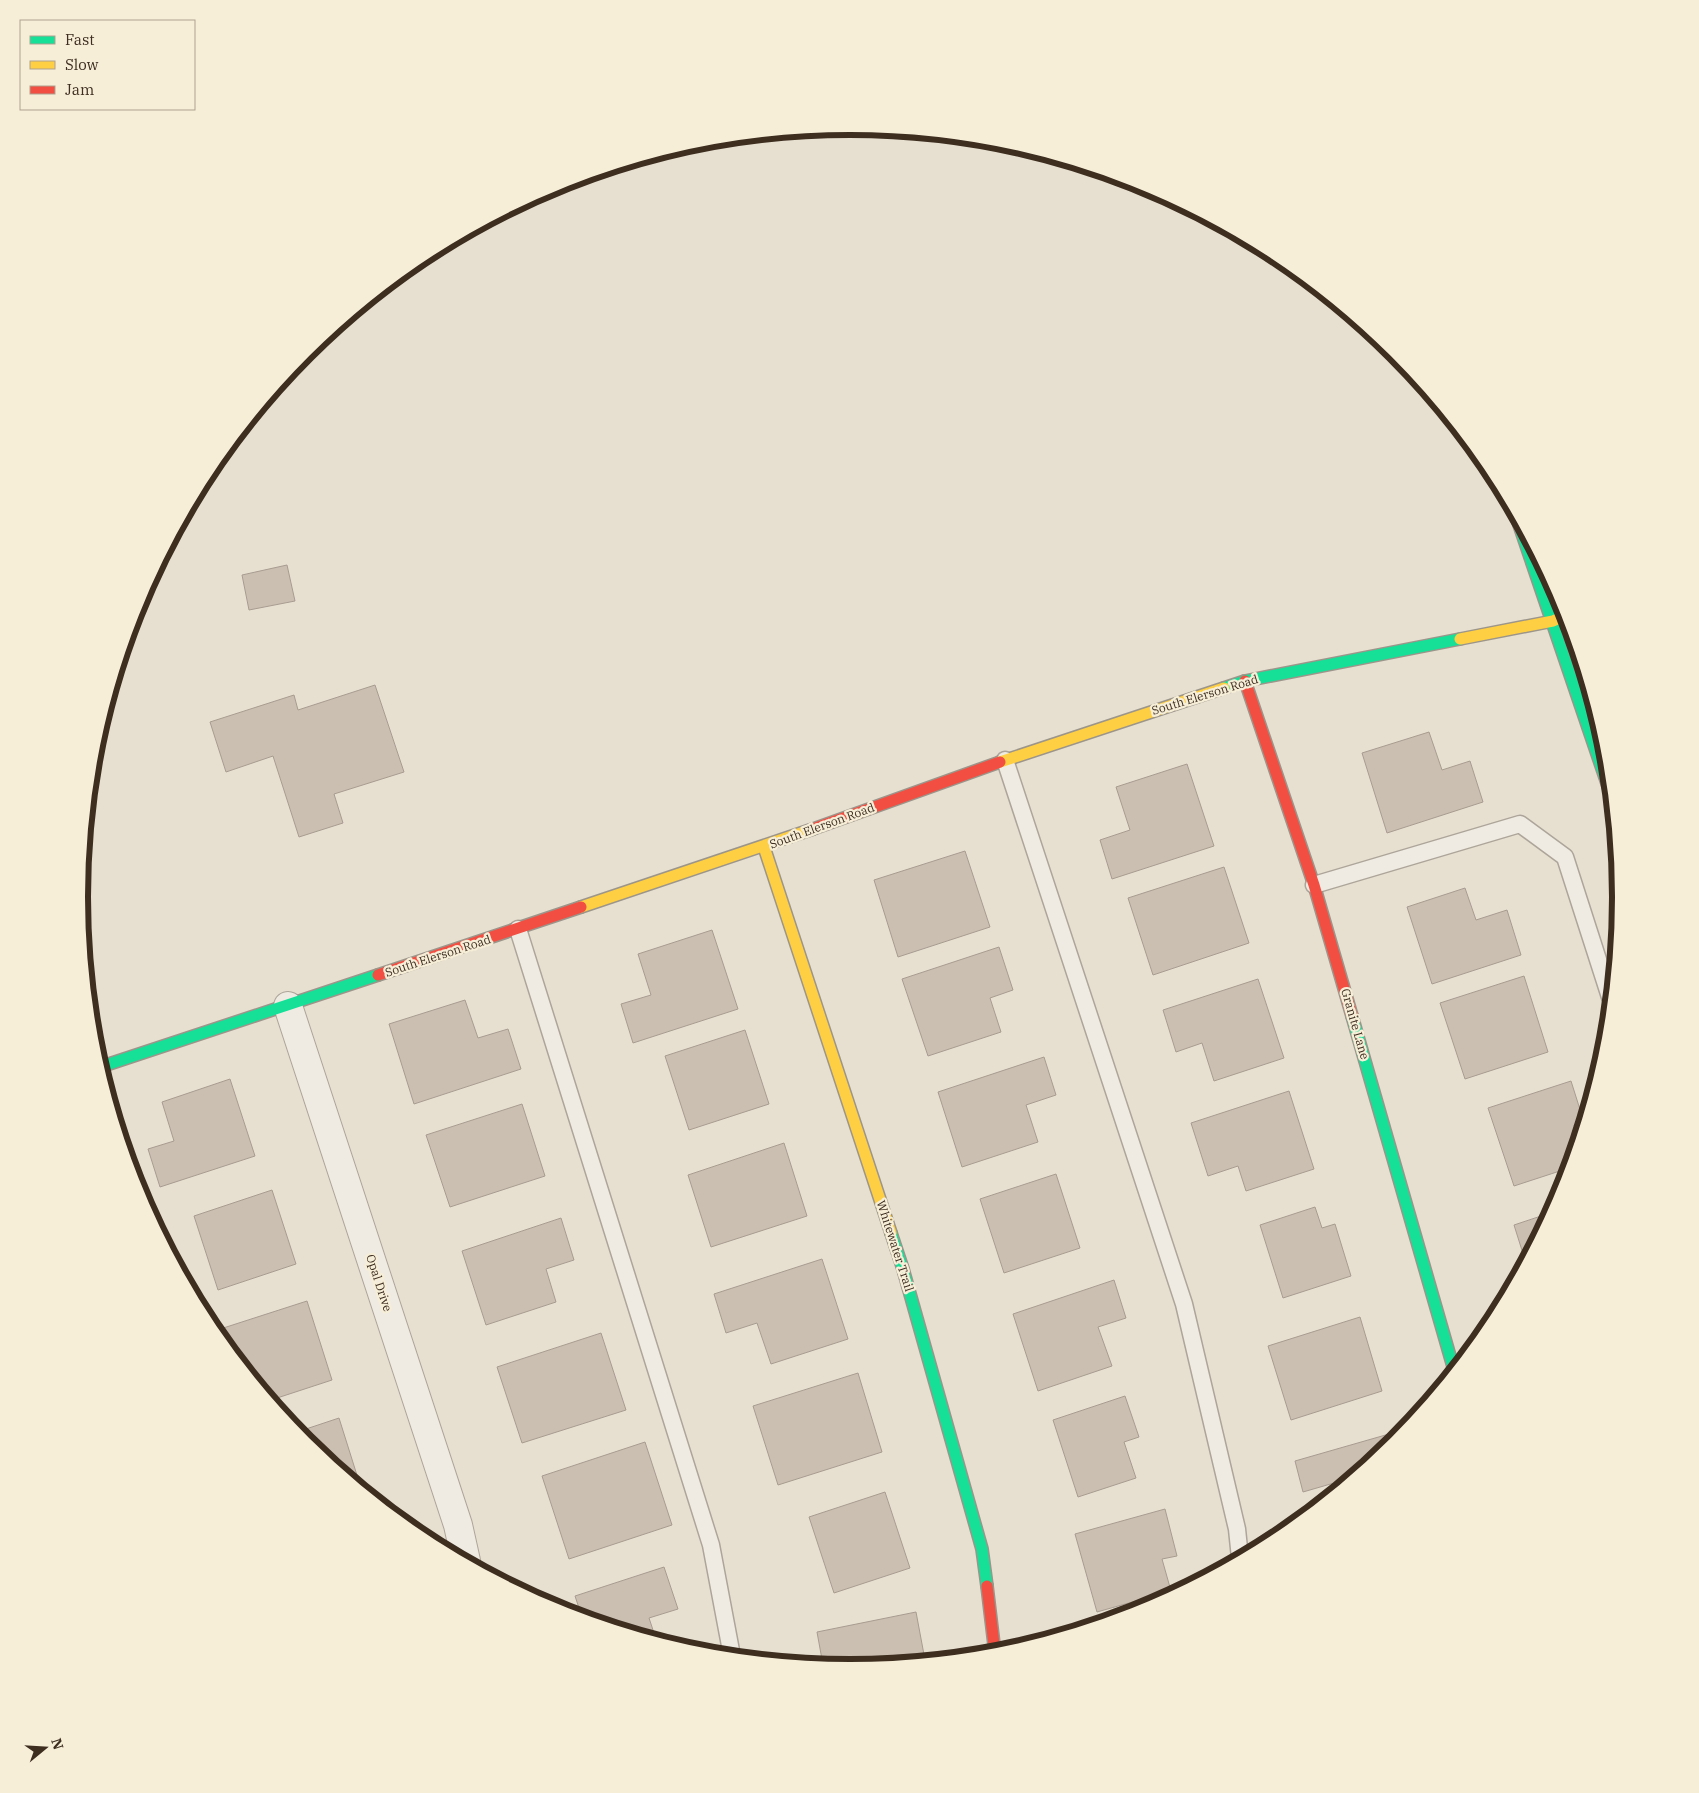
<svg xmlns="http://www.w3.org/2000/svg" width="1699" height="1793" font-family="'IBM Plex Serif',serif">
<rect width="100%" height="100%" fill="#e7e0d1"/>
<path fill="#cbbfb2" stroke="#a89c90" d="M287 565 295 601 249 610 242 575Z
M375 685 404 772 334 794 343 823 299 837 273 756 226 772 210 722 294 695 298 710Z
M1429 732 1442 770 1470 761 1483 802 1387 833 1362 753Z
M1187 764 1214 846 1112 879 1100 840 1130 830 1116 787Z
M965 851 990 927 898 957 874 880Z
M1224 867 1249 943 1153 975 1128 898Z
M1465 888 1476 920 1507 910 1521 955 1432 984 1407 907Z
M712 930 738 1009 633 1043 621 1004 651 995 638 954Z
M999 947 1013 990 990 998 1001 1032 928 1056 902 979Z
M1524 976 1548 1052 1465 1079 1440 1003Z
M1258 979 1284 1058 1214 1081 1202 1043 1176 1052 1163 1010Z
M465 1000 478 1038 508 1029 521 1069 414 1104 389 1024Z
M745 1030 769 1104 689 1130 665 1056Z
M1044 1057 1056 1095 1026 1105 1038 1142 962 1167 938 1092Z
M230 1079 255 1156 160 1187 148 1149 174 1141 162 1102Z
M1571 1081 1583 1119V1122L1574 1125 1578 1137 1569 1168 1514 1186 1488 1108Z
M1289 1091 1314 1169 1246 1191 1238 1166 1208 1176 1191 1123Z
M522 1104 545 1176 450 1207 426 1135Z
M784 1143 807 1216 711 1247 688 1175Z
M1056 1174 1080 1248 1004 1273 980 1199Z
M272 1190 296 1264 218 1290 194 1216Z
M1315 1207 1322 1228 1335 1224 1351 1276 1283 1298 1260 1225Z
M1550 1213 1525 1260 1514 1225Z
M561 1218 574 1260 546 1269 556 1302 486 1325 462 1251Z
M822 1259 848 1339 771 1364 757 1323 726 1333 714 1294Z
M1114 1280 1126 1318 1098 1327 1112 1366 1038 1391 1013 1314Z
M307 1301 332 1380 271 1400 249 1374 247 1367H244L214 1331Z
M1360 1317 1382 1391 1291 1420 1268 1346Z
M601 1333 626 1410 522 1443 497 1367Z
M858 1373 882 1452 778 1485 753 1406Z
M1125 1396 1139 1437 1124 1442 1136 1478 1078 1497 1053 1420Z
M339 1418 361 1488 304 1441 297 1432Z
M1389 1434 1392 1444 1336 1490 1334 1483 1303 1492 1295 1461Z
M645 1442 672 1525 569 1559 542 1476Z
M885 1492 910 1568 834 1593 809 1517Z
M1165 1509 1177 1556 1162 1559 1171 1591 1097 1612 1075 1534Z
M664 1567 678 1609 649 1618 656 1639 582 1617 575 1596Z
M916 1612 925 1660 849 1667 823 1665 817 1632Z"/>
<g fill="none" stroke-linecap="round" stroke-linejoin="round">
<defs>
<path id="lane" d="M1005 760 1184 1304 1237 1529 1240 1558
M1314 885 1520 824 1565 857 1610 997
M518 929 711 1545 732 1656"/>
<path id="street" d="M288 1006 458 1525 466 1561"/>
<path id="fast" d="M1516 516 1610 792
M1224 688 1245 681 1460 639
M1352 1016 1454 1370
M100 1067 378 975
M891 1233 903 1269 982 1549 987 1586"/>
<path id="slow" d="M1460 639 1553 621 1566 615
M1000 762 1224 688
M764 847 891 1233
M581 907 813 829"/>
<path id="jam" d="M1245 681 1314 885 1352 1016
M813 829 1000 762
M378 975 581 907
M987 1586 995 1653"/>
</defs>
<use href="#lane" stroke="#ada599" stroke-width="19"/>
<use href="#street" stroke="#ada599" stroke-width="30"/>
<use href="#fast" stroke="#9c958a" stroke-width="14"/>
<use href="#slow" stroke="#9c958a" stroke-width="14"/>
<use href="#jam" stroke="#9c958a" stroke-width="14"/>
<use href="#lane" stroke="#efebe3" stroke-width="16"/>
<use href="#street" stroke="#efebe3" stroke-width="28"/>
<use href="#fast" stroke="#16e098" stroke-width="11"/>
<use href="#slow" stroke="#ffcf43" stroke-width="11"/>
<use href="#jam" stroke="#f24e42" stroke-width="11"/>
</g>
<g text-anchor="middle" stroke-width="4.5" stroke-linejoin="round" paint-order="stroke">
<g font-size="12" fill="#3d2e20" stroke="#f7eed8">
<text transform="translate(1205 695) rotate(-17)" y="4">South Elerson Road</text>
<text transform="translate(822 826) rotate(-20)" y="4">South Elerson Road</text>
<text transform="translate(438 956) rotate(-18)" y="4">South Elerson Road</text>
<text transform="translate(1355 1024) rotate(74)" y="4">Granite Lane</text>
<text transform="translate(895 1246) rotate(72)" y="4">Whitewater Trail</text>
<text transform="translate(379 1283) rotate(72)" y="4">Opal Drive</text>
</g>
</g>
<path d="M0 0H1699V1793H0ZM88 897a762 762 0 1 1 1524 0a762 762 0 1 1-1524 0Z" fill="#f7eed8" fill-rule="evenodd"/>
<path fill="none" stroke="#3d2e20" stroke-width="6" d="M88 897a762 762 0 1 1 1524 0a762 762 0 1 1-1524 0Z"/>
<rect x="20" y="20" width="175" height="90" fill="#f7eed8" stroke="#ada18e"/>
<rect x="30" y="36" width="25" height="8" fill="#16e098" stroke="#ada18e"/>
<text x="65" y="45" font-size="15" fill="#3d2e20">Fast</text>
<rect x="30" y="61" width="25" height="8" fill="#ffcf43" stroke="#ada18e"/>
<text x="65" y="70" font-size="15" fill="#3d2e20">Slow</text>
<rect x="30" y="86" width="25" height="8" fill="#f24e42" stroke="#ada18e"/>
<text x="65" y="95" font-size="15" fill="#3d2e20">Jam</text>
<g transform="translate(45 1748) rotate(72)" stroke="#f7eed8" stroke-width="4" paint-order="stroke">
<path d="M0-4L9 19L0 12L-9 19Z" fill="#3d2e20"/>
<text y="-8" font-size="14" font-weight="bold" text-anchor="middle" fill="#3d2e20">N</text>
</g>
</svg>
